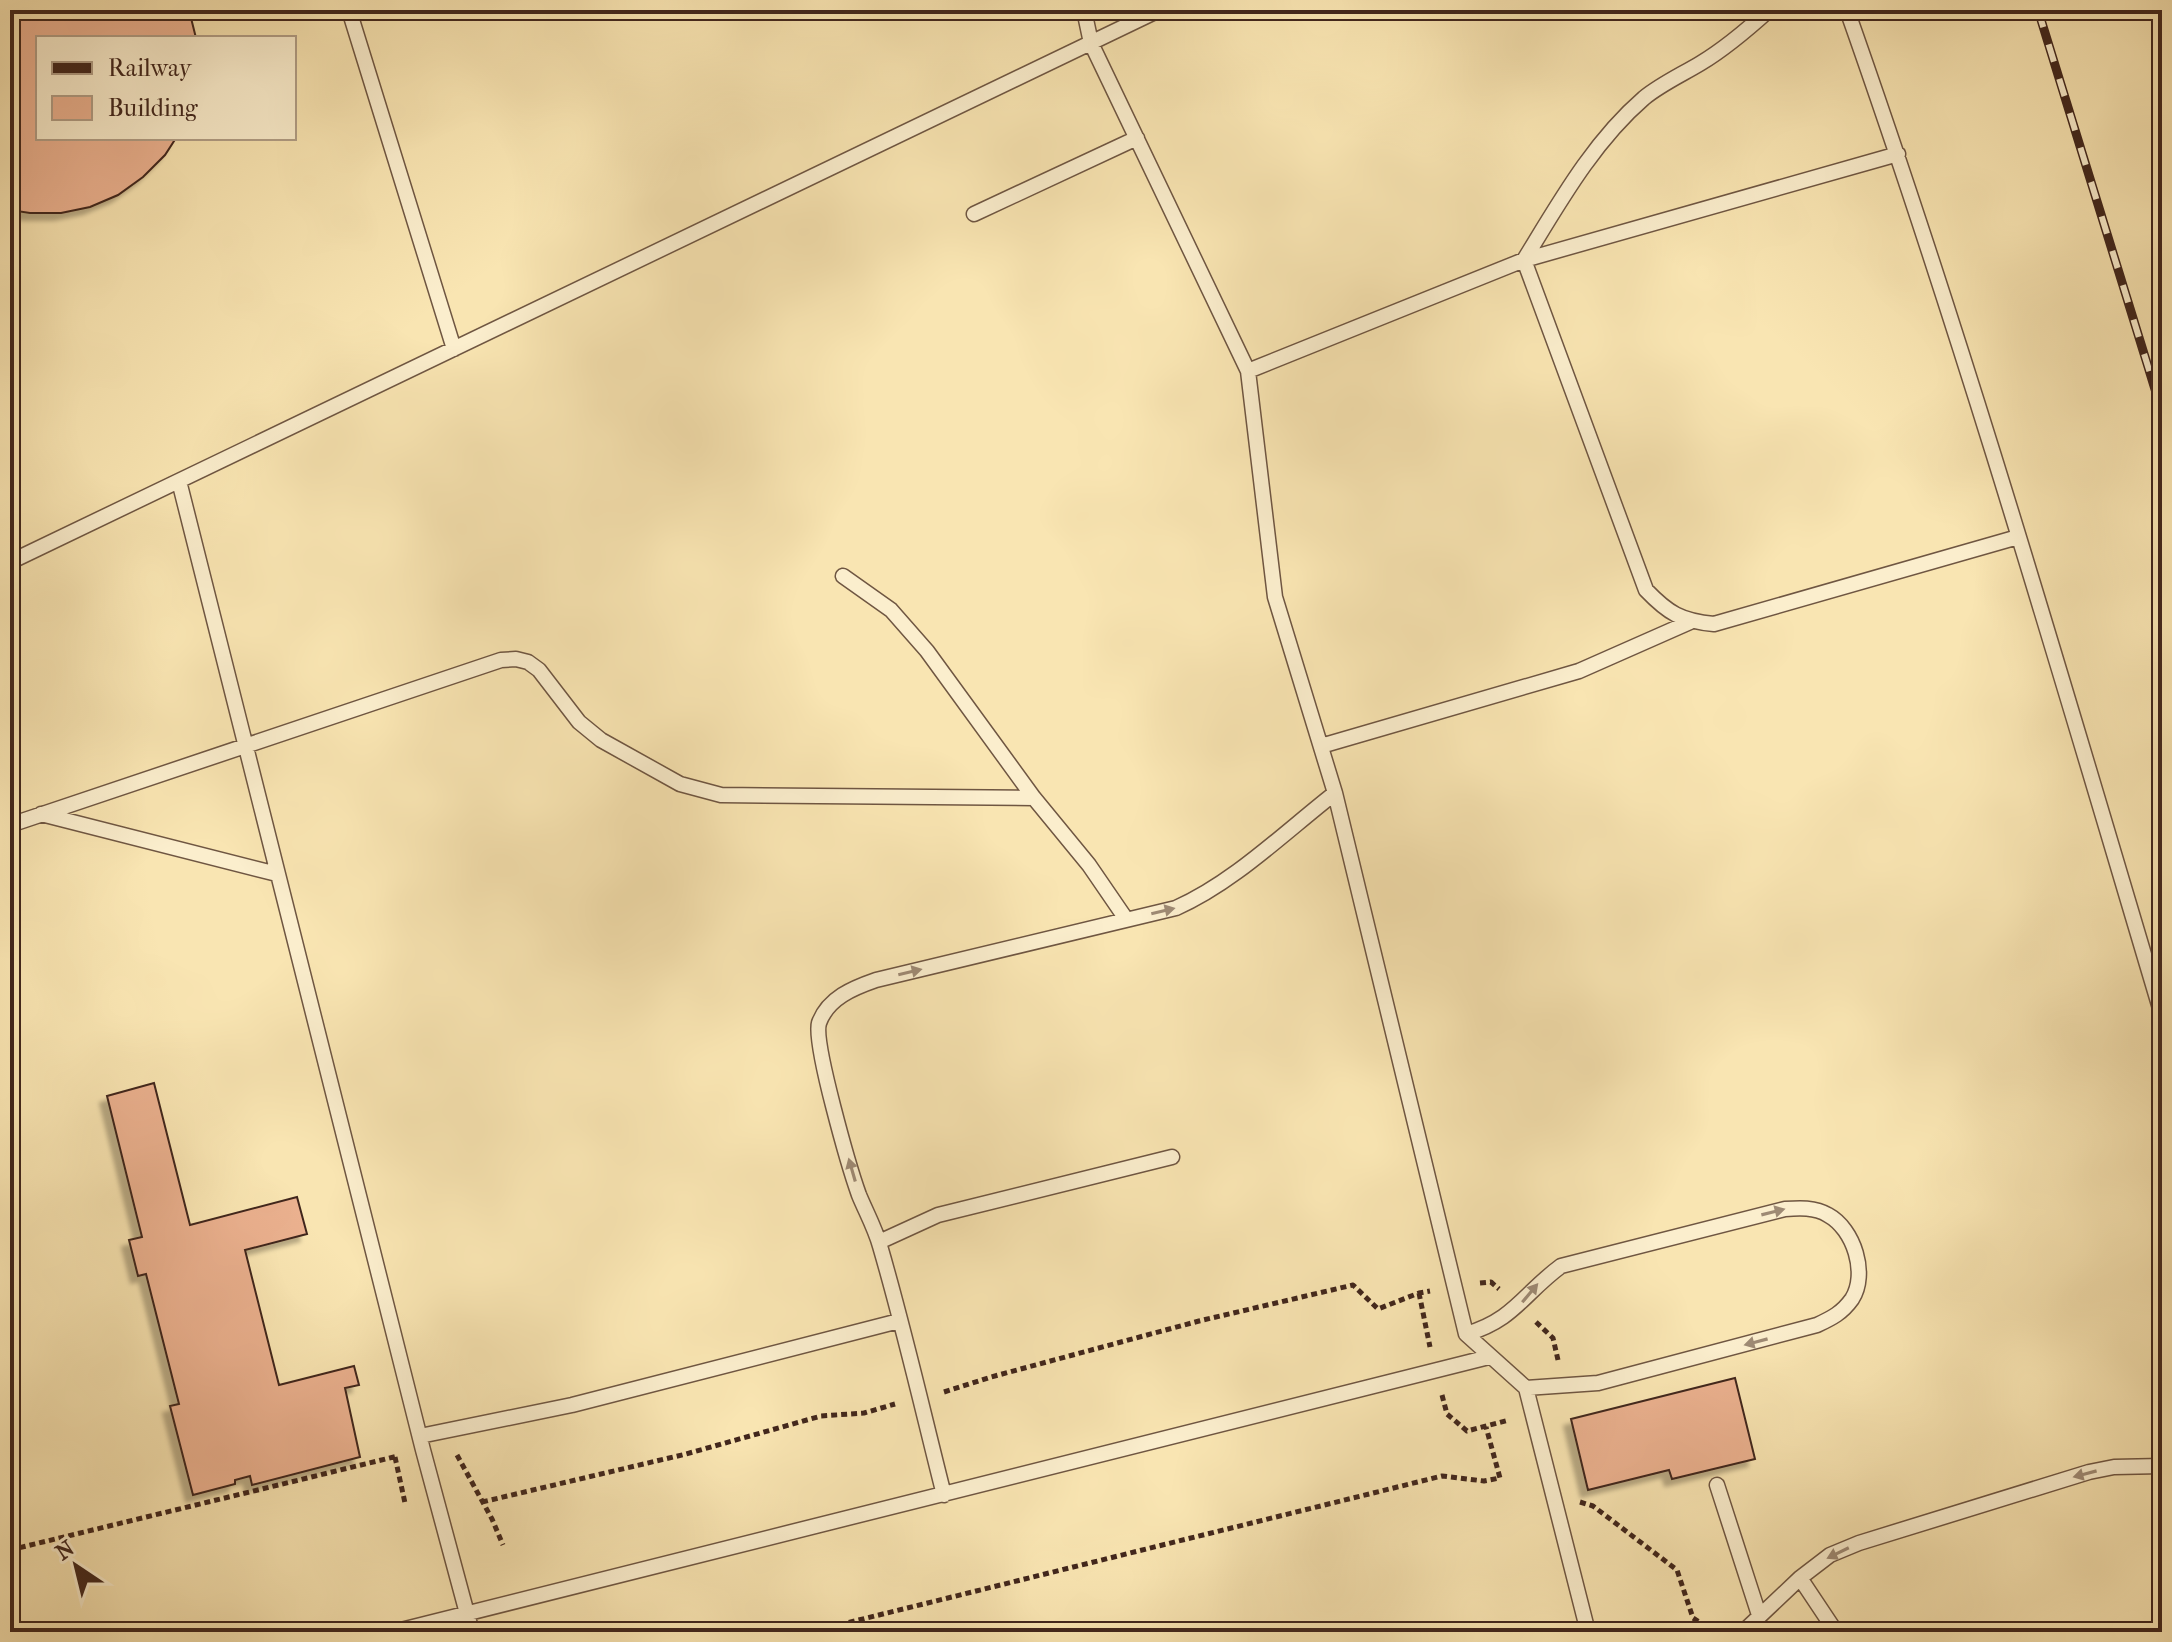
<svg xmlns="http://www.w3.org/2000/svg" width="2172" height="1642" font-family="'IM FELL French Canon',serif">
<defs>
<filter id="shadow"><feDropShadow dx="-7" dy="7" stdDeviation="2" flood-color="#0004"/></filter>
</defs>
<rect width="100%" height="100%" fill="#f9e5b2"/>
<filter id="stains"><feTurbulence type="fractalNoise" baseFrequency=".0025" numOctaves="4"/><feColorMatrix values="0 0 0 0 .2 0 0 0 0 .09 0 0 0 0 .02 0 0 0 .5 -.17"/></filter>
<radialGradient id="worn" r=".72"><stop offset=".6" stop-color="#630" stop-opacity="0"/><stop offset="1" stop-color="#630" stop-opacity=".3"/></radialGradient>
<path fill="#ebb18f" stroke="#41261c" stroke-width="2" filter="url(#shadow)" d="M10 10H189L196 38H38V138H176L165 155 143 177 118 195 90 207 61 213H30L10 210Z
M154 1083 190 1225 297 1197 307 1234 245 1250 279 1385 354 1366 359 1385 345 1388 360 1457 252 1485 250 1476 235 1480V1484L193 1495 170 1406 179 1404 146 1274 138 1276 129 1240 142 1237 107 1096Z
M1735 1378 1755 1459 1672 1479 1669 1470 1588 1490 1571 1419Z"/>
<g fill="none" stroke-linecap="round" stroke-linejoin="round">
<defs>
<path id="lane" d="M349 10 454 349
M1084 10 1091 43 1248 371 1275 597 1335 793 1466 1334 1526 1388 1588 1632
M1769 10C1748 29 1726 48 1701 63 1683 74 1661 84 1644 98 1593 142 1559 203 1524 260L1646 590C1668 613 1681 621 1714 624L2018 537
M1847 10C1964 341 2062 679 2162 1015
M974 214 1137 138
M1248 371 1524 260 1898 154
M179 481 423 1450 472 1632
M10 562 1159 10
M843 576 891 610 927 651 1034 798 1089 865 1126 919
M1321 746 1579 671 1690 622
M41 814 277 874
M10 825 501 660 516 659 528 662 539 670 579 722 601 740 680 784 721 795 1034 798
M879 1242 938 1215 1172 1157
M1466 1334C1514 1320 1523 1294 1561 1266L1785 1209C1799 1208 1815 1207 1828 1215 1854 1229 1868 1274 1852 1299 1842 1313 1832 1318 1817 1325L1598 1383 1526 1388
M420 1436 572 1405 899 1321
M1717 1485 1759 1615
M944 1495C923 1412 904 1328 880 1246 875 1228 866 1212 859 1195 850 1170 813 1043 819 1023 828 998 853 988 876 980L1176 908C1233 883 1285 832 1335 793
M1800 1578 1836 1632
M393 1632 1489 1357
M1743 1632 1800 1578 1830 1555 1859 1543 2089 1472 2114 1467 2162 1466"/>
</defs>
<use href="#lane" stroke="#6f5642" stroke-width="17"/>
<path stroke="#41261c" stroke-width="5" stroke-dasharray="6 4" stroke-linecap="butt" d="M1480 1283 1491 1282 1499 1289
M1419 1293 1430 1347
M1536 1322 1553 1338 1558 1360
M944 1392 991 1377 1199 1321 1353 1285 1378 1309 1419 1293 1430 1291
M1442 1395 1447 1414 1467 1431 1509 1420
M457 1455 492 1519 503 1545
M395 1457 405 1503
M482 1502 686 1454 821 1416 864 1413 895 1404
M1580 1502 1593 1506 1677 1570 1693 1618 1714 1632
M10 1550 398 1456
M810 1632 1442 1476 1484 1481 1500 1478 1486 1427"/>
<use href="#lane" stroke="#fbeecd" stroke-width="14"/>
<defs>
<path id="rail" d="M2038 10 2162 412"/>
</defs>
<use href="#rail" stroke="#41261c" stroke-width="9"/>
<use href="#rail" stroke="#fbeecd" stroke-width="6" stroke-dasharray="18" stroke-linecap="butt"/>
</g>
<defs><path id="oneway-solid" d="M-6-.8H1V-3.2L6.5 0L1 3.2V.8H-6Z" transform="scale(2)"/></defs>
<g fill="#9e8a74">
<use href="#oneway-solid" transform="translate(1163 911) rotate(-13)"/>
<use href="#oneway-solid" transform="translate(910 972) rotate(-13)"/>
<use href="#oneway-solid" transform="translate(852 1170) rotate(-106)"/>
<use href="#oneway-solid" transform="translate(1773 1212) rotate(-14)"/>
<use href="#oneway-solid" transform="translate(1530 1293) rotate(-50)"/>
<use href="#oneway-solid" transform="translate(1756 1342) rotate(165)"/>
<use href="#oneway-solid" transform="translate(2085 1474) rotate(165)"/>
<use href="#oneway-solid" transform="translate(1838 1553) rotate(154)"/>
</g>
<rect width="2172" height="1642" fill="none" stroke="#f9e5b2" stroke-width="40"/>
<rect x="12" y="12" width="2148" height="1618" fill="none" stroke="#41261c" stroke-width="4"/>
<rect x="20" y="20" width="2132" height="1602" fill="none" stroke="#41261c" stroke-width="2"/>
<rect x="36" y="36" width="260" height="104" fill="#fbeecd" stroke="#b19e86" stroke-width="2"/>
<rect x="52" y="62" width="40" height="12" fill="#41261c" stroke="#b19e86" stroke-width="2"/>
<text x="108" y="76" font-size="24" fill="#41261c">Railway</text>
<rect x="52" y="96" width="40" height="24" fill="#ebb18f" stroke="#b19e86" stroke-width="2"/>
<text x="108" y="116" font-size="24" fill="#41261c">Building</text>
<g transform="translate(76 1566) rotate(325)" stroke="#fbeecd" stroke-width="6" paint-order="stroke">
<path d="M0-6L14 30L0 20L-14 30Z" fill="#41261c"/>
<text y="-12" font-size="22" font-weight="bold" text-anchor="middle" fill="#41261c">N</text>
</g>
<rect width="100%" height="100%" filter="url(#stains)"/>
<rect width="100%" height="100%" fill="url(#worn)"/>
</svg>
